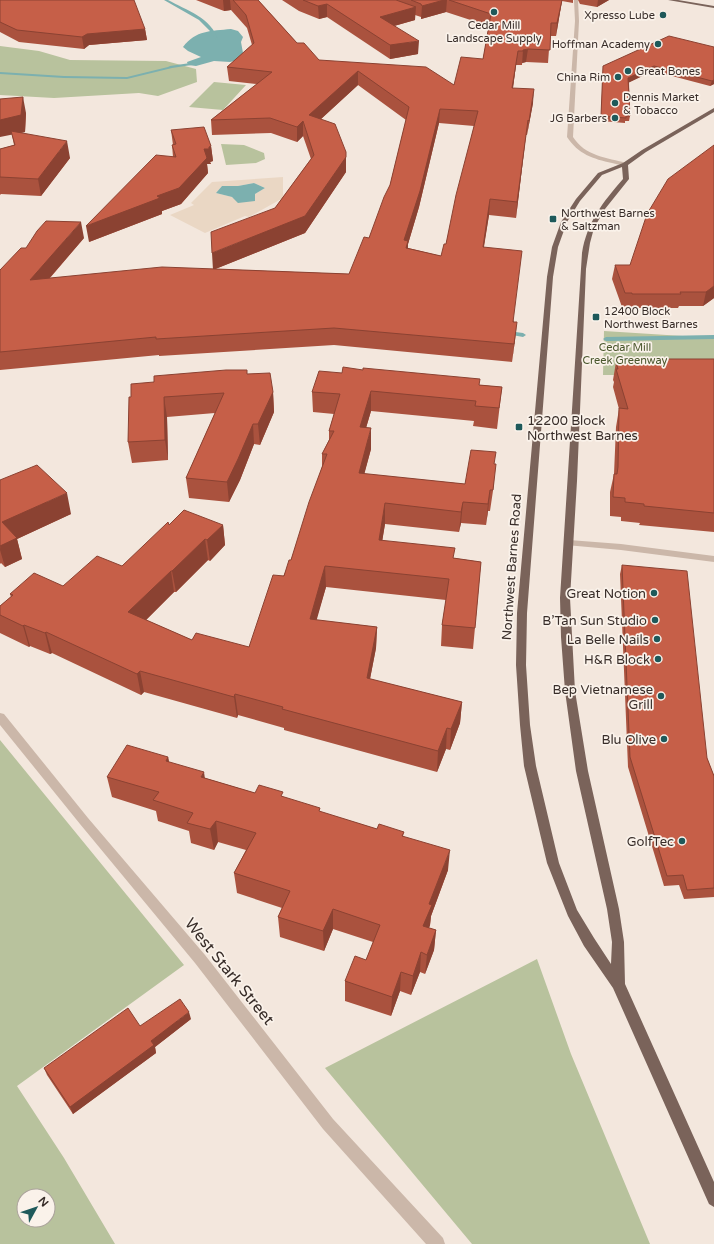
<svg xmlns="http://www.w3.org/2000/svg" width="714" height="1244" font-family="'Varela Round',sans-serif">
<rect width="100%" height="100%" fill="#f3e7dd"/>
<path fill="#b8c29d" fill-rule="evenodd" d="M0 46 39 51 70 60 166 61 196 69 197 82 158 96 139 93 54 98 0 95Z
M214 82 246 85 223 110 189 107Z
M221 144 244 145 264 153 265 159 256 163 226 165Z
M604 331 714 338V375H603Z
M0 740 184 965 17 1086 64 1158 115 1244H0ZM24 1196H48V1220H24Z
M537 959 571 1054 650 1244H472L325 1068Z"/>
<path fill="#ead7c4" fill-rule="evenodd" d="M283 177V198L249 217 245 216 205 233 170 215 194 205 191 203 212 182ZM254 183 265 188 255 194 254 201H237L232 197 216 193 222 186H238Z"/>
<path fill="#7cb0af" d="M231 29 238 31 243 37 241 42 243 53 238 60 230 62 214 61 196 66 188 65 187 62 201 57 188 51 183 47C196 30 211 31 231 29Z
M254 183 265 188 255 194V201L238 203 232 197 216 193 222 186H238Z"/>
<g fill="none" stroke-linecap="round" stroke-linejoin="round">
<path fill="#7cb0af" fill-rule="evenodd" d="M164 0H168C186 10 212 18 218 40H216L210 31 199 20Z
M197 62 198 64 172 68 127 79 64 78 0 74V72L64 76 127 77 168 67 170 66Z
M508 331 523 333 526 335 523 337 506 334 505 333Z
M714 335V339L606 341 603 339 606 337Z"/>
<path fill="#cbb7a9" fill-rule="evenodd" d="M574 0H578L579 21 573 137C585 156 607 158 627 163V165C622 166 617 164 612 163 593 159 578 154 567 137L575 21Z
M569 540 621 544 714 556V562L621 550 566 545 564 543 566 541Z
M0 713 4 714 88 818 205 955 333 1119 443 1238 445 1244H426L323 1129 195 963 80 824 0 725Z"/>
<path fill="#7a635a" fill-rule="evenodd" d="M668 0H678L714 6V8Z
M714 108V112L646 152 628 165 629 179 605 209 594 228 590 243 586 269 577 481 570 598 575 691 588 771 619 909 624 942 625 984 714 1182V1207L709 1204 613 988 584 946 568 916 547 863 524 766 520 725 516 665 517 613 547 277 552 247 561 222 576 199 598 173 623 163 642 150ZM622 167 623 179C603 202 587 222 582 253L560 598 561 637 565 691 576 771 607 909 612 942 611 964 594 938 577 910 559 863 536 766 530 725 526 665 527 613 553 277 558 247 567 222 580 201 602 175Z"/>
</g>
<path fill="#aa523e" fill-rule="evenodd" d="M0 0 145 29 147 40 89 45 84 49 19 42 0 32Z
M196 0H258L297 43 319 60 454 85 483 59 489 26 446 12 421 19V17L415 15V20L394 26 418 54 390 59 327 17 319 19 299 11 282 0H573V3L562 1 556 36H550L548 63 526 62 522 63V65H516L513 88 533 103 527 135H526L516 218 489 215 484 247 514 322 515 340 512 362 334 345 159 356V355L0 370V270L26 248 84 238 50 278 213 269 275 208 311 159 303 136 297 142 271 133 212 135 211 120 257 84 229 81 227 67 252 45 247 28 231 10 224 11ZM358 85 406 120 390 185 369 238 349 274 215 269 305 233 346 172V152L321 119ZM439 123 474 126 446 244 441 256 408 248V244L419 207Z
M578 0H609L597 7 580 4Z
M714 47V84L710 86 653 71 629 82 630 116 629 121H625V123L601 121 603 66Z
M26 113 25 132 20 133 70 158 41 196 1 194 0 195V149L14 145 12 135Z
M171 130 211 146 213 161 210 162 211 164H207L208 173 181 204 162 211V214L89 242 173 157 172 145H173Z
M714 145V298L703 306H679L678 308H630L629 307H622L612 279 615 265H630Z
M642 359H714V532L639 525 640 523 621 521V517L610 516V492L614 474 616 427 619 409 613 387 614 382 613 380 616 362 631 363 632 360H642Z
M363 370 480 385 502 387 497 429 473 426 474 421 371 411 366 428 371 449 364 474 465 484 494 464V484L490 511H488L486 525 461 523 459 532 385 524 382 541 454 558 481 562 473 649 441 646 442 625 446 600 326 587 316 620 377 627 376 648 370 679 462 702 460 723 450 750 446 749 437 772 284 730V728L238 715 237 718 144 692 141 695 52 653 50 654 30 646 29 647 0 633V606L11 597 10 594 63 586 122 566 169 525H223L225 545 210 561 208 560 176 592H174L146 620 192 640 249 647 291 560 322 467V454L329 440V431L334 414 313 412 312 392 342 373Z
M154 382 273 392 274 412 260 445 254 444 240 480 229 502 189 498 186 478 215 413 167 417 168 460 132 463 128 442 131 397Z
M0 480 71 514 17 539 22 559 5 567 1 563 0 564Z
M622 565 707 758 714 776V897L684 899 679 885 664 886 628 767 620 574Z
M168 757 169 762 205 778 255 793 283 797 320 812 377 829 404 832 403 836 448 870 431 916 430 925 429 928 436 930 434 950 425 974 420 972 411 995 400 991 391 1016 345 1001V981L366 960 373 942 333 929 324 951 280 937 278 917 282 908 237 893 234 873 246 850 218 842 214 850 191 843 189 831 158 821 156 811 112 797 107 777Z
M191 1019 155 1047 156 1053 73 1114 47 1075 44 1068 140 1026Z"/>
<path fill="#8b4232" d="M223 0H230L231 10 224 11Z
M444 0H447L446 12 421 19 422 6Z
M562 0 556 36 557 23Z
M598 0H609L597 7Z
M327 4V17L319 19 318 6Z
M416 7 415 20 380 30V17Z
M145 29 147 40 89 45 84 49 82 37 87 34Z
M419 41 418 54 390 59V45Z
M528 49 526 62 522 63V65L523 50Z
M518 51 516 65 511 102 512 88Z
M654 66 653 71 628 83V78Z
M358 71V85L309 130V115Z
M714 80V84L710 86 712 81Z
M534 89 533 103 527 135 529 121Z
M23 97 26 113 25 132 0 137V120Z
M440 109 439 123 419 207 408 244 407 257 404 240Z
M528 120 526 135 516 218 517 202Z
M303 121V136L297 142V127Z
M67 141 70 158 41 196 38 179Z
M211 146 213 161 210 162 211 164H207L208 173 181 204 162 211V214L89 242 86 226 157 196 204 149 209 147Z
M346 157V172L305 233 213 270 212 253 305 216Z
M490 199 489 215 481 263 483 247Z
M81 222 84 238 33 297 30 280Z
M714 286V298L703 306 706 292Z
M517 322 515 340 512 362 514 344Z
M371 391V411L360 448V427Z
M273 392 274 412 260 445 258 424Z
M164 397 167 417 168 460 165 440Z
M253 424 254 444 240 480 229 502 227 482Z
M371 428V449L359 494V473Z
M490 490 488 511 486 525 488 504Z
M67 493 71 514 17 539 22 559 5 567 0 550 2 522Z
M463 502 461 523 459 532 461 512Z
M385 503V524L379 561V540Z
M223 525 225 545 210 561 207 540Z
M205 539 208 560 176 592 172 571Z
M325 566 326 587 311 640 310 619Z
M171 571 174 592 133 633 128 612Z
M24 625 30 646 29 647 23 626Z
M377 627 376 648 366 699 367 678Z
M46 632 52 653 50 654 45 633Z
M140 671 144 692 141 695 137 674Z
M235 694 238 715 237 718 234 697Z
M462 702 460 723 450 750 451 729Z
M447 728 446 749 437 772 438 751Z
M168 757 172 777 166 761Z
M204 772 207 793 201 777Z
M216 821 218 842 214 850 210 829Z
M450 850 448 870 431 916 430 925 422 946 423 926 429 904Z
M333 909V929L324 951 323 931Z
M436 930 434 950 425 974 427 955Z
M421 952 420 972 411 995 413 976Z
M401 972 400 991 391 1016 392 997Z
M189 1012 191 1019 155 1047 156 1053 73 1114 70 1107 151 1041Z"/>
<path fill="#c65f48" stroke="#8b4232" fill-rule="evenodd" d="M0 0H134L145 29 87 34 82 37 17 30 0 22Z
M233 0H258L297 43H304L319 60 426 67 454 85 461 57 483 59 491 14 449 0H562L557 23H551L550 50 528 49 523 50V51H518L512 88 534 89 529 121 528 120 517 202 490 199 483 247 522 251 513 322H517L514 344 334 328 156 339V337L0 352V270L21 248H26L37 231 46 221 81 222 30 280 162 267 349 274 364 237 369 238 384 197 390 185 409 107 358 71 309 115 335 124 346 152V157L305 216 212 253 211 232 275 208 314 155 303 121 297 127 270 118 211 120 272 72 227 67 254 43 246 15ZM440 109 478 111 456 195 446 244H444L441 256 406 248 408 241 404 240 420 191Z
M303 0H396L416 7 380 17 419 41 390 45 327 4 318 6Z
M411 0H444L422 6 421 4Z
M669 36 714 47V80L712 81 654 66 628 78 630 116H626V118L601 116 603 66Z
M23 97 21 115 0 120V99Z
M204 127 211 146 209 147V149H204L207 158 179 188 157 196 160 198 86 226 156 155 176 157 172 145 176 144 171 130Z
M11 131 67 141 38 179 0 177V149L15 145Z
M714 145V286L706 292H680L681 294H632V293H625L615 265H630L647 214 668 179Z
M642 359H714V513L644 506V504L625 502V498L613 497 614 474H617L618 467 619 408 628 409 616 369H618L616 362 632 363V360H642Z
M343 367 363 370V368L480 379 479 385 502 387 499 408 475 406 476 401 371 391 360 427 371 428 359 473 465 484 471 450 496 452 494 464H496L493 490H490L488 504 463 502 461 512 385 503 379 540 455 548 453 558 481 562 475 628 442 625 449 579 325 566 310 619 377 627 367 678 462 702 451 729 447 728 438 751 282 709 283 707 235 694 234 697 140 671 137 674 46 632 45 633 24 625 23 626 0 615V606L13 595 10 594 34 573 63 586 97 556 122 566 166 524 168 522 169 525 184 510 223 525 207 540 205 539 172 571H171L128 612 192 640 196 633 249 647 273 575 284 576 289 560H291L309 502 327 454H322L334 431H329L340 394 312 392 319 371 342 373Z
M226 370H247V374L270 373 273 392 258 424H253L238 459 227 482 186 478 224 393 164 397 165 440 128 442 129 397H131V384L154 382V376Z
M37 465 67 493 2 522 17 538 0 546V480Z
M622 565 687 571 707 758 714 776V888L687 890 683 875 667 876 630 757Z
M127 745 168 757 166 761 204 772 201 777 255 793 259 785 283 792 281 796 320 808 319 811 377 829 379 824 404 832 402 836 450 850 429 904 432 905 423 926 436 930 427 955 421 952 413 976 401 972 392 997 345 981 355 956 366 960 380 925 333 909 323 931 278 917 290 891 234 873 256 833 216 821 210 829 187 823 193 813 153 800 159 792 107 777Z
M180 999 189 1012 151 1041 154 1045 70 1107 44 1068 128 1008 140 1026Z"/>
<g fill="#1e595a" stroke="#faf2ea" stroke-width="1.5">
<circle cx="494" cy="12" r="4"/>
<circle cx="663" cy="15" r="4"/>
<circle cx="658" cy="44" r="4"/>
<circle cx="628" cy="71" r="4"/>
<circle cx="618" cy="77" r="4"/>
<circle cx="615" cy="103" r="4"/>
<circle cx="615" cy="118" r="4"/>
<rect x="549" y="215" width="8" height="8" rx="2"/>
<rect x="592" y="313" width="8" height="8" rx="2"/>
<rect x="515" y="423" width="8" height="8" rx="2"/>
<circle cx="654" cy="593" r="4"/>
<circle cx="655" cy="620" r="4"/>
<circle cx="657" cy="639" r="4"/>
<circle cx="658" cy="659" r="4"/>
<circle cx="661" cy="696" r="4"/>
<circle cx="664" cy="739" r="4"/>
<circle cx="682" cy="841" r="4"/>
</g>
<g text-anchor="middle" stroke-width="3.5" stroke-linejoin="round" paint-order="stroke">
<g font-size="11" fill="#382d29" stroke="#faf2ea" text-anchor="end">
<text x="655" y="19">Xpresso Lube</text>
<text x="494" y="29" text-anchor="middle">Cedar Mill<tspan x="494" dy="13">Landscape Supply</tspan></text>
<text x="650" y="48">Hoffman Academy</text>
<text x="636" y="75" text-anchor="start">Great Bones</text>
<text x="610" y="81">China Rim</text>
<text x="623" y="101" text-anchor="start">Dennis Market<tspan x="623" dy="13">&amp; Tobacco</tspan></text>
<text x="607" y="122">JG Barbers</text>
<text x="561" y="217" text-anchor="start">Northwest Barnes<tspan x="561" dy="13">&amp; Saltzman</tspan></text>
<text x="604" y="315" text-anchor="start">12400 Block<tspan x="604" dy="13">Northwest Barnes</tspan></text>
</g>
<g font-size="11" fill="#49562c" stroke="#faf2ea">
<text x="625" y="351">Cedar Mill<tspan x="625" dy="13">Creek Greenway</tspan></text>
</g>
<g font-size="13" fill="#382d29" stroke="#faf2ea" text-anchor="end">
<text x="527" y="425" text-anchor="start">12200 Block<tspan x="527" dy="15">Northwest Barnes</tspan></text>
<text x="646" y="598">Great Notion</text>
<text x="647" y="625">B’Tan Sun Studio</text>
<text x="649" y="644">La Belle Nails</text>
<text x="650" y="664">H&amp;R Block</text>
<text x="653" y="694">Bep Vietnamese<tspan x="653" dy="15">Grill</tspan></text>
<text x="656" y="744">Blu Olive</text>
<text x="674" y="846">GolfTec</text>
</g>
<g font-size="13" fill="#382d29" stroke="#faf2ea">
<text transform="translate(511 567) rotate(-86)" y="5">Northwest Barnes Road</text>
</g>
<g font-size="16" fill="#382d29" stroke="#faf2ea">
<text transform="translate(230 971) rotate(51)" y="6">West Stark Street</text>
</g>
</g>
<g transform="translate(36 1208) rotate(50)"><circle r="19" fill="#faf2ea" stroke="#aca39d"/>
<path d="M0-3L7 15L0 10L-7 15Z" fill="#1e595a"/>
<text y="-6" font-size="11" font-weight="bold" text-anchor="middle" fill="#382d29">N</text>
</g>
</svg>
